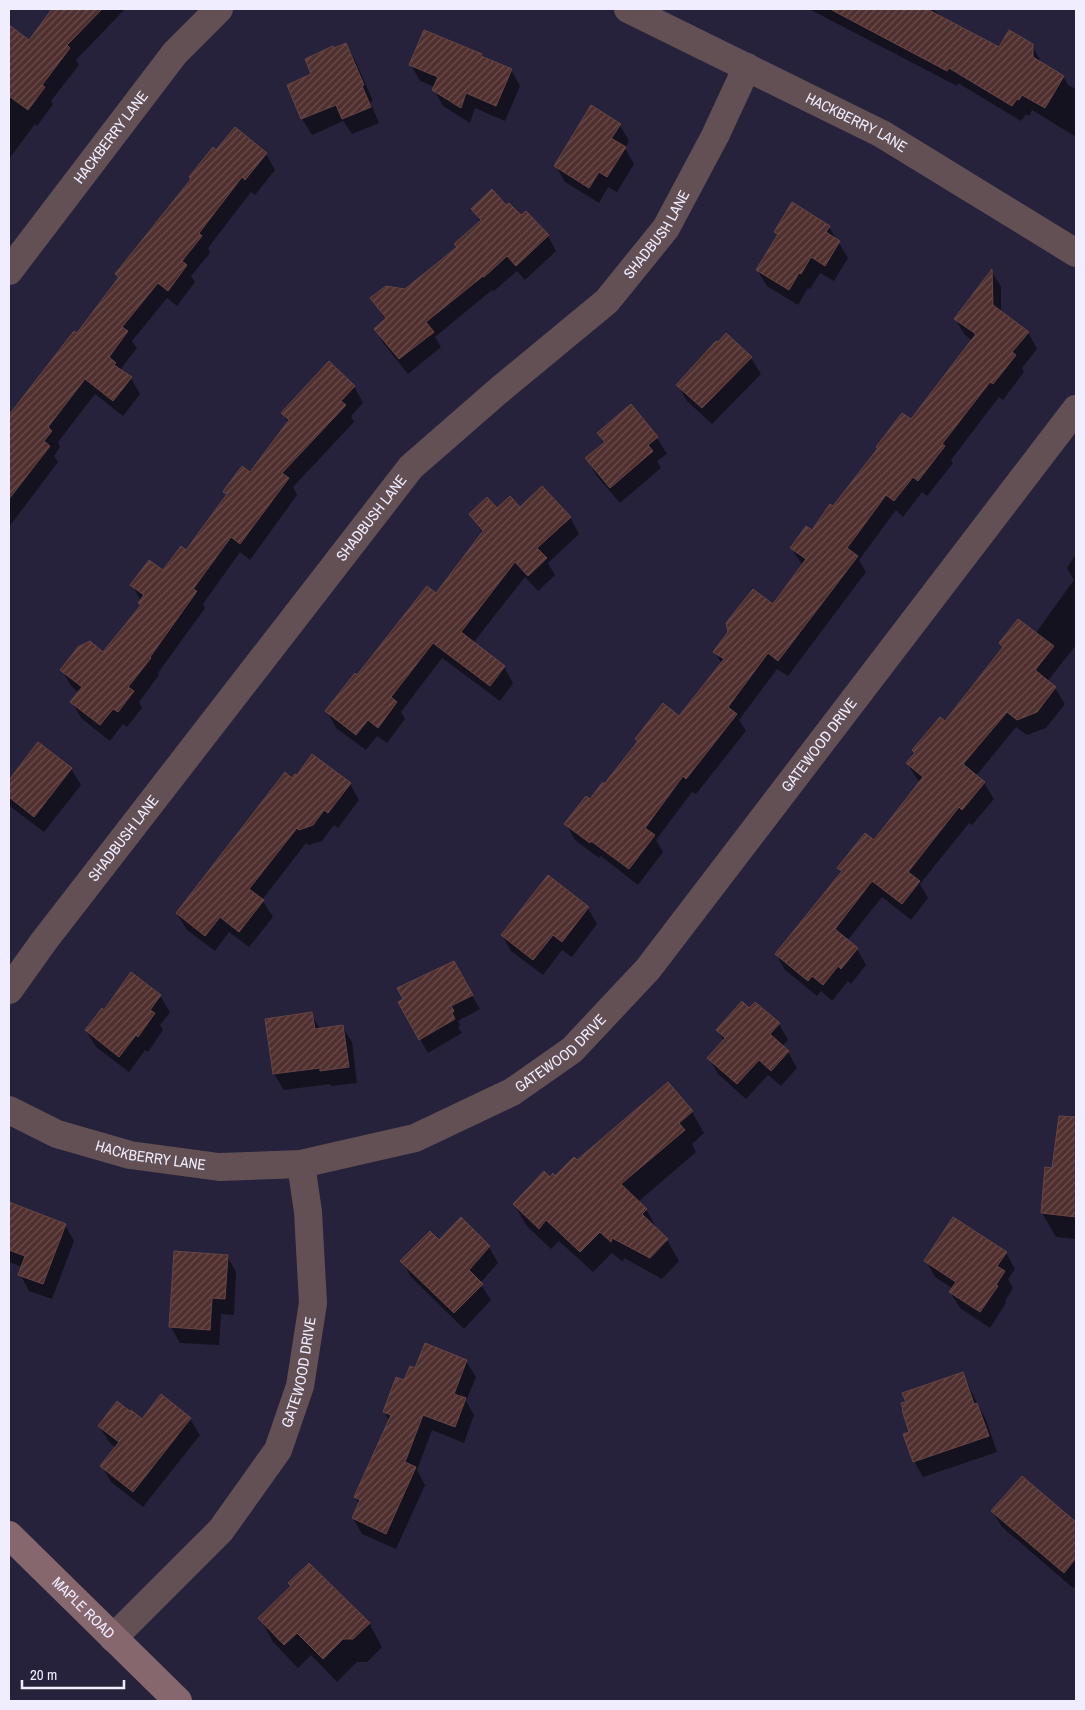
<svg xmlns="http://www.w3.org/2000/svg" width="1085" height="1710" font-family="'Archivo Narrow',sans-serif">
<defs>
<pattern id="building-hatch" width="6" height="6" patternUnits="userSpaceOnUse" patternTransform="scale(1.25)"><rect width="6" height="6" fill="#50302f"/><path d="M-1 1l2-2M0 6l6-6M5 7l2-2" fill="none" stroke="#6a4e4e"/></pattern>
</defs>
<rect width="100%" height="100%" fill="#26223b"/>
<path fill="#0007" fill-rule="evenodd" d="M54 9H125L76 60 79 65 51 101 53 104 37 126 35 124 9 159V27L29 42Z
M809 9H930L938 13 941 18 999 49 1032 45 1042 64 1063 76 1068 85 1076 89V137L1032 110 1029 116 1026 114 1021 121 958 83 957 86Z
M346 44 355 60 373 101 370 102 379 123 352 134 343 121 312 135 302 119 288 85 313 75 334 50Z
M481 55 483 58 511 70 520 86 505 121 475 108 470 123 443 106 434 90 435 87 420 81 411 65Z
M620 125 629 141 625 148 634 164 617 192 608 187 599 203 565 182 556 166ZM615 130H618L609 144 607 143Z
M217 152 266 154 275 170 255 195 251 192 208 248 210 253 191 276 195 282 177 306 167 298 132 341 137 348 120 370 131 378 140 394 123 416 95 394 58 442 60 447 54 456 58 462 9 527V417L74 333 77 335 120 279 117 274Z
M473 209 521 217 548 236 556 251 525 280 517 271 494 291 492 290 435 337 441 347 408 374 384 344 375 329 386 320 372 299 405 290 458 248 455 245 480 222Z
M829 227 848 258 834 281 820 273 810 289 808 288 798 305 767 286 757 270 778 236 776 232Z
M992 272 1001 287V312L1028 332 1037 349 1022 368 1024 372 1003 400 999 397 951 460 953 463 927 496 922 492 903 517 896 510 859 560 866 572 788 676 777 669 739 720 746 731 696 794 692 792 656 840 663 852 638 885 601 856 599 858 575 840 566 824 605 784 638 742 636 739 679 717 722 664 715 652 773 606 803 566 791 548 812 532 834 508 879 450 877 447 911 421 973 341 965 335 955 319Z
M726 335 751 358 761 374 712 424 687 401 678 385Z
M354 386 363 403 351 416 354 422 293 487 297 495 250 560 240 552 203 604 205 608 158 673 159 675 139 702 142 708 127 727 123 724 110 741 81 718 72 702 79 693 71 686 62 670 103 654 142 606 140 603 141 601 132 585 163 572 186 552 227 496 225 492 250 474 288 423 283 413Z
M631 406 657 438 667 454 657 461 661 468 620 503 596 475 587 459 605 444 599 433Z
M520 508 570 517 579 534 548 563 555 575 538 591 525 577 473 643 504 667 513 683 500 701 442 658 401 712 405 719 387 743 377 736 366 750 336 728 327 711 358 677 436 595 483 534 471 514 497 510Z
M1076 554V645L1047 682 1055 688 1065 704 1046 728 1027 735 1016 727 976 776 984 783 994 799 972 825 969 823 920 884 928 898 911 920 882 897 847 941 857 949 866 965 851 984 848 981 832 1001 821 991 817 996 785 970 776 954 842 873 839 868 874 841 920 782 917 779 907 763 945 723 1003 648 1000 643 1035 634 1074 580 1067 568Z
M38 743 71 769 81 785 44 832 11 807 9 803V782Z
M292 779 350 784 359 800 338 828 334 825 322 841 309 845 306 843 262 900 273 917 249 947 229 932 215 951 187 930 177 914Z
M548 877 588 908 597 924 572 957 562 950 543 975 511 951 502 935Z
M453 963 480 1009 458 1021 460 1026 458 1027 462 1033 428 1053 399 1003Z
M132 974 160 996 170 1012 160 1025 163 1030 148 1052 145 1050 129 1072 96 1047 86 1030 104 1011Z
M749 1010 779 1024 788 1040 782 1046 788 1052 797 1068 781 1086 768 1075 746 1099 718 1074 709 1058 724 1041 717 1030Z
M311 1014 320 1029 342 1026 352 1042 357 1083 331 1086 330 1084 284 1090 274 1074 266 1020Z
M668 1083 692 1112 704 1133 692 1144 696 1152 638 1202 646 1209 658 1231 667 1240 679 1261 662 1279 624 1258 623 1262 612 1253 593 1272 559 1241 551 1249 526 1225 514 1204 550 1178H555L577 1161Z
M1056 1150 1076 1152V1239L1056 1237 1042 1213 1053 1169Z
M13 1205 65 1225 74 1241 52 1299 29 1291 20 1274 22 1267 9 1262V1216Z
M461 1219 489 1247 498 1263 480 1283 491 1300 464 1329 411 1277 402 1261 439 1241Z
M1006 1253 1015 1269 1008 1279 1013 1288 1005 1301 1006 1303 990 1328 960 1308 950 1292 953 1289 935 1277 926 1261Z
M227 1256 236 1272 234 1315 221 1314 219 1345 180 1343 171 1327Z
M466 1361 476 1377 466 1401 474 1415 464 1443 432 1430 417 1470 425 1485 396 1549 362 1534 353 1518 359 1504 355 1497 390 1422 384 1412 405 1382 416 1370Z
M962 1373 986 1420 997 1452 923 1477 914 1461 911 1433Z
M161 1396 190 1419 200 1435 143 1507 111 1482 102 1466 116 1448 109 1442 99 1426 142 1420Z
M992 1511 1072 1524 1076 1528V1585L1073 1588 1002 1527Z
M260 1618 369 1623 382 1647 367 1662H357L337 1682 311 1655 298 1668 273 1642Z"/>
<path fill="url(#building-hatch)" stroke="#664544" d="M52 9H102L67 45 70 48 42 85 45 87 28 110 9 96V25L29 40Z
M830 9H927L999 47 1009 30 1033 44V57L1064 76 1045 108 1022 95 1019 100 1017 99 1012 106 949 68 947 71Z
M424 30 482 54 481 56 512 69 496 106 466 93 461 108 432 90 438 77 409 65Z
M346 43 364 85 362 86 371 107 342 119 336 105 301 119 287 85 311 74 305 59 333 46 334 48Z
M591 105 621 124 611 138 626 147 607 177 599 172 589 188 554 166Z
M235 127 267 153 245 180 242 177 199 233 202 236 182 261 187 265 168 291 158 283 122 327 128 331 109 357 116 363 114 365 132 377 113 401 85 379 48 427 52 431 44 441 50 446 9 499V415L74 331 77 333 119 277 115 274 191 179 189 177 213 147 216 150Z
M492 189 506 205 509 203 521 215 526 211 549 235 516 266 507 256 484 277 483 276 426 322 434 332 399 359 374 329 386 318 370 298 386 286 405 289 457 247 454 244 481 220 471 209Z
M792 202 830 226 826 232 840 241 825 266 811 257 801 274 799 273 789 290 756 270 778 234 774 232Z
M992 269 993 305 1029 332 1012 352 1016 355 993 384 990 382 942 444 945 446 918 481 913 477 894 501 886 495 847 548 858 556 778 661 768 653 728 707 737 714 686 779 683 776 645 828 655 835 629 869 591 841 590 843 564 824 586 796 590 799 602 783H605L638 741 635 739 663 703 679 716 724 659 713 652 728 632 726 623 753 589 773 604 806 559 790 548 806 526 812 530 830 504 833 506 878 448 876 447 902 413 911 419 976 334 954 319Z
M726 333 752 357 702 408 676 385 716 341 718 342Z
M329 361 355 386 341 401 346 405 282 473 289 478 240 544 231 537 193 589 197 591 150 657 151 658 128 687 134 691 118 712 113 709 100 725 70 702 82 687 60 670 78 647 90 641 103 652 141 605 138 603 144 595 130 585 149 560 163 570 181 546 186 550 227 494 223 492 224 490 242 466 250 472 289 420 281 413Z
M631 404 658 437 648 445 653 451 610 488 585 458 605 442 597 433Z
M542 486 571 517 537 548 547 558 528 576 515 562 461 632 505 666 490 686 433 643 391 697 397 702 378 728 368 720 356 735 325 711 355 673 357 675 427 586 436 593 483 531 469 514 487 497 497 508 510 496 520 507Z
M1018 619 1054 646 1035 670 1056 687 1037 712 1017 720 1007 712 963 764 985 782 962 810 959 807 908 872 920 881 902 904 872 881 835 929 858 948 841 969 838 966 823 985 812 976 808 981 775 954 842 871 837 868 865 833 874 840 923 777 906 763 915 753 912 750 940 717 945 721 1003 647 999 643Z
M38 742 72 768 34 817 9 797V780Z
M312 754 351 783 328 813 324 810 313 825 299 830 297 828 249 889 264 900 239 932 220 917 205 936 176 913 285 772 292 778 295 774 297 775Z
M548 875 589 907 562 942 553 935 533 960 501 935Z
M454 961 473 995 451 1006 454 1011 452 1013 455 1019 419 1040 398 1002 403 999 397 988Z
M131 972 161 995 150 1010 155 1013 138 1037 136 1035 119 1057 85 1030 102 1008 104 1010Z
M742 1001 749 1008 755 1002 780 1023 770 1034 789 1051 771 1071 759 1060 737 1084 707 1058 725 1038 716 1030Z
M312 1012 315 1029 343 1025 349 1067 320 1071V1068L273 1074 265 1019Z
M668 1082 693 1111 679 1123 685 1130 621 1184 647 1209 642 1214 668 1239 650 1258 612 1238 611 1242 600 1232 580 1252 546 1220 539 1229 513 1204 544 1171 550 1177 553 1173 555 1176 574 1157 577 1160Z
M1059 1116 1076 1117V1217L1041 1213 1045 1167 1052 1168Z
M9 1202 66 1224 43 1284 18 1275 25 1256 9 1250Z
M461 1217 490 1246 469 1270 483 1284 454 1313 400 1261 430 1231 439 1240Z
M953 1217 1007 1252 997 1266 1005 1271 996 1285 998 1286 980 1312 949 1292 956 1282 924 1261Z
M174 1251 228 1255 225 1299 212 1298 210 1330 169 1327Z
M425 1343 467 1360 454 1394 466 1398 455 1427 423 1415 405 1462 416 1467 386 1534 352 1518 360 1500 354 1497 391 1415 383 1412 396 1377 404 1380 410 1366 415 1368Z
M963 1372 974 1404 977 1403 989 1436 913 1462 903 1434 909 1432 902 1410H903L901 1403 906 1402 902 1393Z
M161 1394 191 1418 133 1492 100 1466 119 1442 98 1426 117 1401 131 1412V1410L142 1419Z
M1022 1476 1076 1522V1558L1064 1573 991 1511Z
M309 1563 370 1623 353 1639H343L323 1659 297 1633 284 1645 258 1618 291 1586 288 1583Z"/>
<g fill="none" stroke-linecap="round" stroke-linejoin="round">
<g stroke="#635054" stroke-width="28">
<path id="s1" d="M628 9 882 134 1076 253"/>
<path id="s2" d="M9 271 175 53 219 9"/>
<path id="s3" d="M9 990 44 941 411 467 497 392 607 301 666 228 715 136 747 67"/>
<path id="s4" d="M9 1110 57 1134 130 1155 219 1167 301 1164 415 1138 512 1092 572 1050 648 969 1076 409"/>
<path id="s5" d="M113 1638 221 1530 278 1450 300 1386 313 1303 308 1212 301 1164"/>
</g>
<path stroke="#86676d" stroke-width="28" id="s6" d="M9 1535 178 1701"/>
</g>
<g text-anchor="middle" stroke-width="4" stroke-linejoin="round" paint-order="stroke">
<g font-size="15" fill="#efedff" stroke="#26223b">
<text dy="5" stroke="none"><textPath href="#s1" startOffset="255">HACKBERRY LANE</textPath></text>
<text dy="5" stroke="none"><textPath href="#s2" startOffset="168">HACKBERRY LANE</textPath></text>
<text dy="5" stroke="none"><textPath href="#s3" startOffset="1000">SHADBUSH LANE</textPath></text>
<text dy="5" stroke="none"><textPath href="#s3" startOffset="595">SHADBUSH LANE</textPath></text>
<text dy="5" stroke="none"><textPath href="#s4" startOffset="992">GATEWOOD DRIVE</textPath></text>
<text dy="5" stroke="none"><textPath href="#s3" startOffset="190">SHADBUSH LANE</textPath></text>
<text dy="5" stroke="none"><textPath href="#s4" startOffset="588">GATEWOOD DRIVE</textPath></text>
<text dy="5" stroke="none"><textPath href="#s4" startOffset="150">HACKBERRY LANE</textPath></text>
<text dy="5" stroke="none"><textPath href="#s5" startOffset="332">GATEWOOD DRIVE</textPath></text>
<text dy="5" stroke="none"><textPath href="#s6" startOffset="104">MAPLE ROAD</textPath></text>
</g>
</g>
<rect width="1085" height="1710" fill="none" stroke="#efedff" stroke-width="20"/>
<path d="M22 1680v8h102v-8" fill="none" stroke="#efedff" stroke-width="2.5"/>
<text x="30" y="1680" font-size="15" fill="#efedff" stroke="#26223b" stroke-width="4" paint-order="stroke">20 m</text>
</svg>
